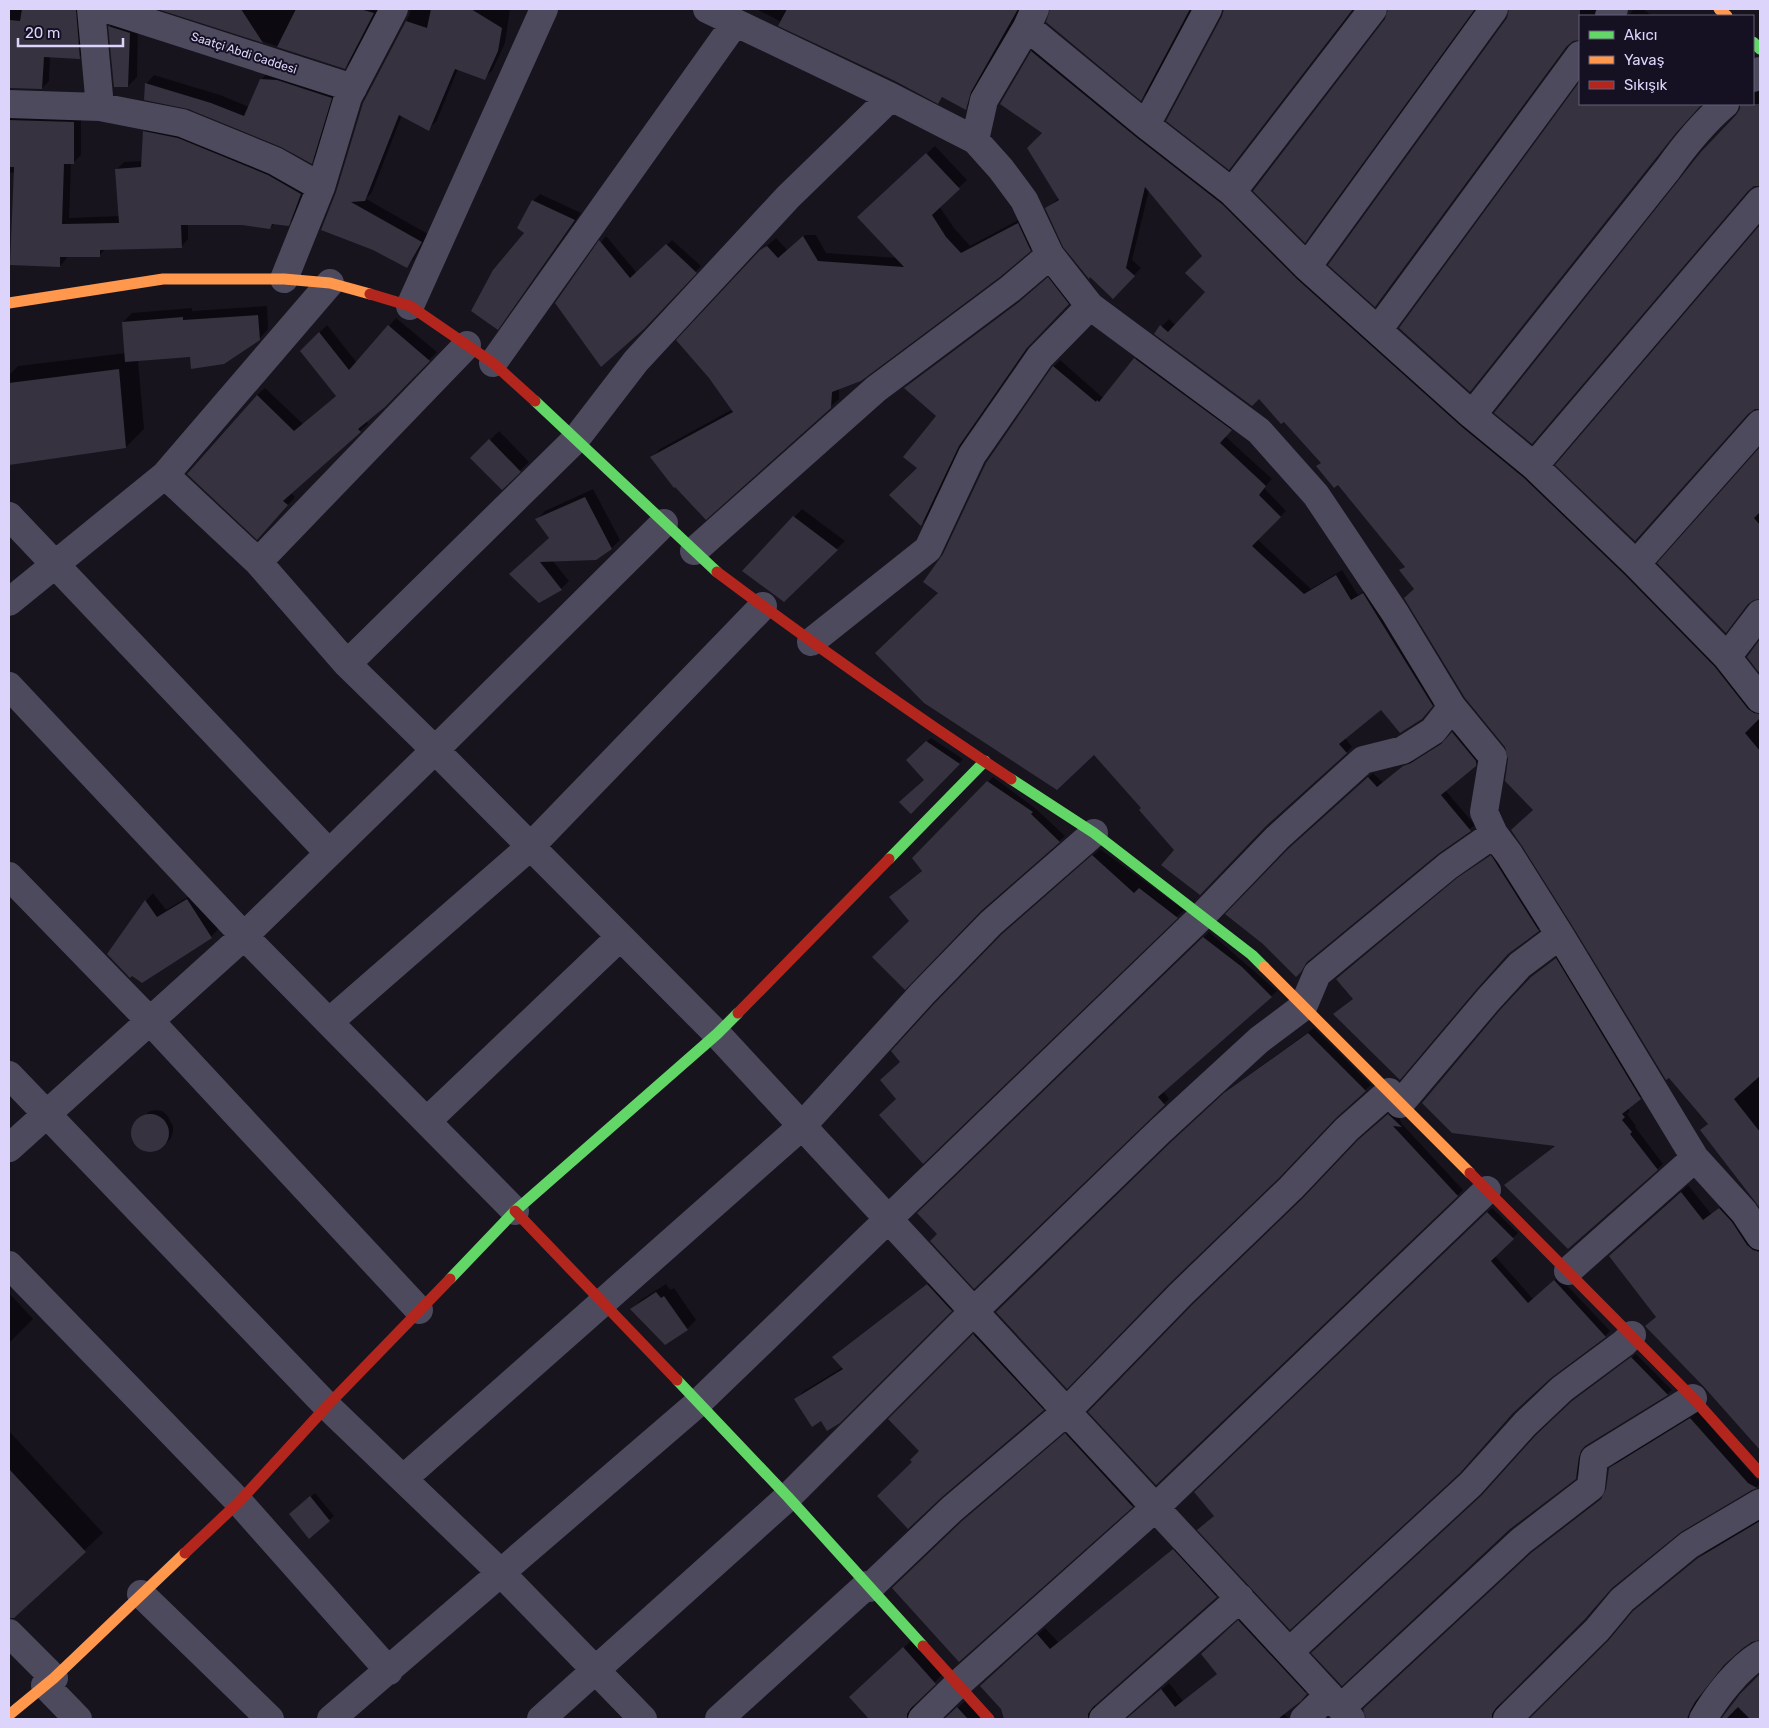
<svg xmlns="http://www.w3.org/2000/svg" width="1769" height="1728" font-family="Rubik,sans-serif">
<rect width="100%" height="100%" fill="#17141e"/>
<path fill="#0007" d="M9 9H83L87 50 79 58 50 56 49 81 42 88 9 87Z
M161 9H379L352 60 345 68Z
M411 9H510L505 43 492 71 484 78 458 69 436 122 428 129 402 115 372 192 366 199 428 234 414 259 406 267 337 192 364 103 409 16Z
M756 9H1021L978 83 973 101 965 109 943 97 938 102Z
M1052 9H1193L1148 92 1141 99 1048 22Z
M1225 9H1354L1236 161 1229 168 1223 17Z
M1389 9H1476L1312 234 1305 241 1390 12Z
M1510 9H1601L1603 16H1580V38L1572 40 1382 298 1375 306 1508 19Z
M1634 9H1643L1652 16H1628Z
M119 17 138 24 137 77 128 86H115L110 26Z
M1039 44 1143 130 1531 470 1760 705V1206L1702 1130 1709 1123 1535 809 1510 759 1506 747 1416 589 1401 570 1405 566 1322 462 1284 420 1259 398 1155 333 1169 319 1176 326 1206 291 1204 256 1149 190 1132 260 1141 268 1113 297 1047 208 1059 198 1044 133 1001 104 1032 51Z
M269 71 339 89 319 154 311 162 281 145 146 84 154 75 220 95 249 107 261 80Z
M1580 83V104H1702L1690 115 1470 391 1400 328Z
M1753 84 1760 86V185H1754L1741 110V104H1753Z
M9 110 81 115V155L73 163H71L69 218 120 216 116 170 124 162 143 161 144 132 151 124 308 186 296 217 288 224 275 223 270 228 242 224H188V239L181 247 106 248 100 255 67 256V258L60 266 15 173 9 172Z
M935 146 967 180 939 206 954 228 970 246 1026 216 1038 242 1030 250 839 388V399L830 407 652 457 660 449 733 409 761 251 776 238 787 250 805 235H816L826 253 897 258 867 208Z
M540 194 581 213 504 321 497 328 533 201Z
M1760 227V408L1557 465Z
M606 236 637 273 672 240 701 266 650 321 556 303Z
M1054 273 1074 298 1033 341 965 439 927 519 921 524 938 416 906 387 1027 296Z
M267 306 268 329 259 339 191 355 138 360 144 429 126 447 9 464V375L18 366 126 353 123 322 132 313 192 308V311Z
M396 318 437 352 384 406 366 421 368 424 360 431 290 492 295 497 265 530 257 395 265 388 303 424 337 395 301 351 327 325 357 363Z
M1141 353 1237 423 1225 436 1272 479 1264 488 1286 511 1257 539 1311 589 1342 570 1358 595 1369 588 1438 699 1422 718 1381 708 1345 738 1352 747 1346 753 1176 850 1143 808 1095 753 940 593 944 555 987 463 1054 366 1060 360 1102 397 1105 396Z
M499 431 529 462 502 488 472 458Z
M1760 449V598L1751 600 1726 631 1659 563Z
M593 489 620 540 612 548 595 559 552 560 569 581 561 589 510 574 550 538 537 519 545 511Z
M802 509 845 541 783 601 743 571Z
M1458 728 1480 760 1445 790 1475 825 1437 853 1310 958 1305 966 1296 975 1294 844 1373 773 1383 783 1409 762 1418 759 1446 740Z
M931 738 963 759 911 813 925 780 907 760Z
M993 777 1035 808 1065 836 981 909 910 921 896 891 923 870 913 858Z
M1100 849 1184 910 923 1162 898 1098 902 1061 1010 928Z
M1497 851 1544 924 1538 930 1354 999 1465 873Z
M196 892 219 928 211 937 142 982 146 901 153 893 166 910Z
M1209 932 1277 991 1163 1091 1169 1099 974 1287 939 1233 919 1213Z
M1562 953 1646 1093 1627 1108 1630 1111 1627 1114 1636 1126 1635 1127 1663 1164 1568 1247 1511 1180 1556 1145 1531 977Z
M1314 1028 1371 1085 1365 1090 1231 1088Z
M1395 1109 1402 1124 1463 1190 1156 1484 1306 1197 1365 1135Z
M156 1110 162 1111 167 1115 173 1126V1132L171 1138 162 1148 151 1151 140 1148 133 1139 132 1134 136 1123 141 1118 150 1111Z
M1688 1185 1711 1214 1727 1202 1760 1242V1448L1705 1386 1646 1326 1657 1316 1618 1248Z
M1492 1208 1518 1233 1495 1256 1533 1299 1559 1277 1610 1331 1605 1336 1215 1516 1196 1492Z
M936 1277 959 1302 839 1422 821 1419 796 1399 804 1391 843 1367 834 1357 842 1349Z
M666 1284 670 1290 674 1288 696 1320 687 1329 632 1309 641 1300Z
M9 1293 33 1319 9 1343Z
M981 1328 1050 1402 1043 1409 913 1462 921 1451 890 1419Z
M1636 1354 1672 1390 1667 1394 1585 1445 1582 1452 1580 1473 1575 1478 1485 1494 1578 1397Z
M1698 1412 1760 1483 1757 1487 1680 1531 1615 1584 1593 1610 1503 1700 1499 1707V1715L1501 1719H1367L1372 1702 1540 1546 1603 1497 1608 1489 1610 1469 1618 1461Z
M1071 1429 1137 1501 959 1661 969 1516Z
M9 1431 103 1533 17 1613 9 1605Z
M315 1493 334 1516 309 1537 294 1510Z
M1760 1519V1639L1741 1648 1723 1665 1702 1693 1694 1710 1697 1719H1531L1609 1641 1642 1604 1707 1551Z
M1181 1543 1224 1589 1098 1700 1095 1706V1714L1097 1719H1005V1715L989 1678 1045 1628 1058 1642Z
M1246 1614 1313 1686 1283 1713 1289 1719H1127L1169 1683 1183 1701 1218 1673 1210 1646Z
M911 1641 942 1675 918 1699 914 1706V1715L916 1719H871L851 1698Z
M1760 1676V1719H1722L1741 1695Z
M965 1701 982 1719H946Z"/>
<path fill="#363240" d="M22 9H76L80 59 44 57 42 89 9 88 10 20 20 21Z
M157 9H241L263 43Z
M296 9H360L374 13 345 69 277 47Z
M431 9H471L502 28 498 51 485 80 455 69 429 131 399 115 365 201 351 202 422 242 407 268 373 250 321 230 336 192 363 103 406 21 427 28Z
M787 9H1018L971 92 966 110 942 97 938 104 895 81 778 26Z
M1050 9H1190L1141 101 1046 22Z
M1224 9H1353L1229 170 1166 121 1222 16Z
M1388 9H1475L1305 243 1253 191 1385 19Z
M1509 9H1580V40L1573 41 1567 46 1375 307 1328 265 1507 18Z
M108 26 130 33 128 87H114Z
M1031 51 1136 137 1222 204 1297 279 1462 427 1524 478 1625 575 1715 667 1748 709 1754 713 1760 714V718L1745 733 1760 751V1076L1734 1099 1760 1132V1208L1700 1130 1708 1124 1669 1078 1666 1080 1573 927 1522 846 1511 830 1533 810 1505 781 1508 759 1505 747 1465 698 1404 598 1414 589 1399 570 1405 567 1338 485 1334 488 1316 466 1321 463 1284 422 1281 424 1259 399 1252 406 1154 334 1160 325 1168 332 1205 292 1185 273 1202 256 1145 187 1126 268 1135 276 1113 299 1090 277 1089 279 1063 247 1045 208 1059 200 1027 148 1042 133 1000 104Z
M260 79 277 80 332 98 312 164 281 147 188 109 144 100 145 83 211 103 244 116Z
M1580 81V104H1702L1676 133 1470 392 1399 328Z
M1740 104H1760V186H1754L1748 191 1532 444 1494 413 1700 153 1736 115 1740 109Z
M9 120 74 122V164H64L62 224 119 223 115 169 141 167 143 131 178 138 268 175 301 194 289 226 272 224 270 229 242 225H181L182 248 100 250V257H60V267L10 265 14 167H9Z
M926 153 960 189 932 215 946 237 961 253 1018 223 1031 251 1000 277 861 381 832 392 831 408 706 520 675 487 674 488 650 457 733 412 709 378 676 340 760 250 767 246 778 258 803 236 818 261 904 267 857 217Z
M532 200 575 220 498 330 471 311 493 270 524 233 517 228Z
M1760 225V409H1755L1748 414 1635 541 1555 465Z
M599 240 630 278 666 244 697 273 644 329 601 367 555 303Z
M1048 277 1069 304 1027 348 959 446 921 526 889 495 917 468 903 457 936 416 904 388 1019 302Z
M258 315 260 340 224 364 191 369 190 357 125 362 122 322 183 317V320Z
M388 325 430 361 385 407 358 429 361 432 283 501 288 505 257 540 187 474 257 395 294 431 336 396 300 351 319 332 349 370Z
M1134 358 1232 430 1220 443 1266 486 1259 495 1281 517 1252 546 1304 594 1336 575 1351 600 1363 593 1433 706 1422 719 1400 733 1381 710 1339 744 1347 753 1266 826 1200 895 1161 865 1174 850 1139 810 1141 808 1094 755 1057 790 924 703 875 653 938 593 923 582 943 554 986 463 1052 367 1053 366 1096 402 1097 400 1099 402Z
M119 369 126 448 9 465V383Z
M489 439 521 472 502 490 470 458Z
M1760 447V512L1754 518 1760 525V599L1754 600 1748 604 1726 633 1657 563Z
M585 497 612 549 596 560 540 562 562 590 539 603 509 574 549 538 535 519Z
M793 516 838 550 784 602 742 571Z
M1760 639V674L1747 657Z
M1452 732 1476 761V766L1441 795 1471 831 1438 854 1307 962 1301 972 1296 977 1263 944 1225 914 1288 849 1368 777 1377 787 1403 766 1411 763 1441 744Z
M926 741 960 764 911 814 899 802 924 780 906 760Z
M987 781 1033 812 1031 814 1060 842 981 911 905 990 872 957 909 921 889 897 922 871 912 858Z
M1092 855 1134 893 1139 888 1178 918 923 1164 879 1115 896 1099 880 1080 900 1062 891 1051 933 1005 1002 934Z
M1491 855 1539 931 1508 954 1476 990 1400 1080 1333 1014 1353 999 1336 979 1457 878Z
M187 899 212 938 142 983 132 976 130 978 107 954 145 900 157 917Z
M1203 937 1242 967 1272 997 1158 1097 1165 1105 974 1289 930 1241 937 1234 917 1213Z
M1556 958 1641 1099 1622 1114 1625 1117 1622 1120 1632 1132 1630 1134 1658 1170 1568 1249 1504 1185 1555 1146 1452 1133 1422 1103 1500 1010 1531 977Z
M1308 1033 1366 1091 1336 1118 1280 1177 1170 1283 1067 1389 996 1312 1171 1142 1224 1093Z
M131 1133a19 19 0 1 1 38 0a19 19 0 1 1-38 0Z
M1388 1114 1402 1127 1393 1126 1458 1196 1156 1485 1088 1412 1192 1305 1302 1199 1358 1140Z
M1681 1192 1703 1220 1719 1208 1732 1222 1747 1245 1753 1250 1760 1252V1450L1704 1387 1645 1326 1656 1317 1609 1256Z
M1487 1212 1514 1239 1491 1261 1528 1303 1554 1280 1606 1337 1551 1378 1513 1413 1460 1473 1290 1630 1197 1530 1214 1516 1194 1492Z
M927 1284 952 1311 840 1423 827 1431 821 1421 812 1427 794 1399 843 1369 832 1357Z
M656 1292 661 1298 664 1296 688 1330 665 1345 630 1309Z
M973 1334 1044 1410 942 1497 908 1529 877 1496 912 1462 910 1460 919 1451 888 1419Z
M1631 1357 1668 1395 1585 1446 1581 1451 1579 1457 1576 1479 1510 1529 1342 1686 1311 1653 1482 1495 1536 1435 1572 1401Z
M1690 1418 1748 1483 1757 1488 1752 1490 1681 1532 1612 1588 1585 1619 1496 1708 1492 1714V1719H1366L1363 1709 1531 1553 1601 1499 1606 1489 1609 1468Z
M1065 1433 1133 1507 959 1662 892 1588 962 1521Z
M9 1469 86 1552 14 1618H9Z
M310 1496 330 1521 309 1539 289 1514Z
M1760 1521V1640L1752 1642 1743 1648 1724 1665 1695 1702 1690 1711 1687 1719H1529L1608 1641 1633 1611 1698 1558Z
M1173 1549 1217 1597 1093 1707 1088 1714V1719H1004L1001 1709 980 1686 1037 1634 1050 1649Z
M1238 1620 1307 1694 1301 1701 1278 1719H1126L1161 1689 1175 1707 1217 1674 1201 1654Z
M903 1647 936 1684 911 1708 907 1714V1719H869L849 1697Z
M1760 1674V1719H1750L1738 1707 1726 1719H1721L1740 1694Z
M957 1707 968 1719H944Z"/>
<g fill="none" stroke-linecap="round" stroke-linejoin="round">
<path stroke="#4d4a5e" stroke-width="28" d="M91 9 100 107
M107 9 353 88
M707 9 891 97 975 140 1001 169 1024 200 1050 255 1090 306 1259 431 1316 495 1395 613 1452 707 1493 757 1484 812 1494 834 1509 854 1560 935 1695 1158 1744 1212 1760 1236
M1609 16 1614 9
M1027 27 1146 125 1232 192 1307 267 1472 415 1534 466 1636 564 1727 657 1760 699
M1753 78 1760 71
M9 104 100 107 182 123 275 161 321 187
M1146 125 1208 9
M975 140 984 100 1027 27 1035 9
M1232 192 1373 9
M1307 267 1494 9
M284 279 321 187 348 97 394 9
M410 306 544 9
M1378 330 1580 55
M493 363 735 23
M1472 415 1668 169C1685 145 1703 123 1725 104
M1534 466 1760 201
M165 475 258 562 347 664 435 750 717 1034 1351 1719
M9 516 329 853
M694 551 876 389 1010 289 1050 255
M258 562 467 345
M1636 564 1760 424
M9 602 165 475 330 283
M811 642 928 549 972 455 1040 357 1090 306
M1727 657 1760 614
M347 664 576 439 636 361 788 197 891 97
M9 686 244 936 515 1211
M9 876 150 1021 419 1310
M329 1022 531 846 763 606
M9 1075 327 1406 501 1573 643 1719
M1400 1104 1488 1000 1520 965 1560 935
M427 1121 620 937
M9 1148 244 936 435 750 664 523
M9 1265 239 1502 389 1671
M1568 1271 1695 1158
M403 1479 802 1126 922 994 991 923 1094 833
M869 1588 952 1509 1066 1412 1181 1294 1291 1188 1347 1129 1389 1092
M141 1594 270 1719
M9 1633 54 1678
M1289 1652 1471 1484 1525 1424 1562 1389 1624 1343 1632 1335
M45 1685 78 1719
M1341 1708 1521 1541 1591 1487 1594 1459 1693 1398
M331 1719 698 1403 1202 916 1277 838 1363 760 1403 750 1433 731 1452 707
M541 1719 788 1497 974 1311 1160 1131 1259 1040 1303 1007 1317 974 1448 866 1494 834
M719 1719 867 1585
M922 1719 958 1684 1156 1507 1487 1190
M1103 1719 1240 1598
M1304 1719 1329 1695
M1507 1719 1597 1630 1622 1600 1689 1545 1760 1503
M1703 1719C1716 1697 1738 1668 1760 1655"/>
<path stroke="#63d668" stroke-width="11" d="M1753 42 1760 49
M535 401 717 572
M1011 779 1094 833 1252 955 1264 967
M889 859 985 761
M450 1279 515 1211 717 1034 738 1013
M677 1380 788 1497 923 1646"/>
<path stroke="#ff974d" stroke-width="11" d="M1719 9 1727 16
M9 303 163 279H284L330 283 370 294
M1264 967 1470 1173
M9 1715 54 1678 185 1553"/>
<path stroke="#b3261e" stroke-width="11" d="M370 294 410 306 493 363 535 401
M717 572C813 644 911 713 1011 779
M738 1013 889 859
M1470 1173 1693 1398 1760 1473
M515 1211 677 1380
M185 1553 239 1502 327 1406 450 1279
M923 1646 989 1719"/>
</g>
<g text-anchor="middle" stroke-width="4" stroke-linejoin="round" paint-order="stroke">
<g font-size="12" fill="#ddd4fb" stroke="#151022">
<text transform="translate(244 53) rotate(18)" y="4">Saatçi Abdi Caddesi</text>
</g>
</g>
<rect width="1769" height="1728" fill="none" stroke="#ddd4fb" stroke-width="20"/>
<rect x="1579" y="15" width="175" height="90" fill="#151022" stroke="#655e79"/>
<rect x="1589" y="31" width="25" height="8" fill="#63d668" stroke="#655e79"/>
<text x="1624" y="40" font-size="15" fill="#ddd4fb">Akıcı</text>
<rect x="1589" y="56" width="25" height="8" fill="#ff974d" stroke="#655e79"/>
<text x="1624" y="65" font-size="15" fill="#ddd4fb">Yavaş</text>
<rect x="1589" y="81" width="25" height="8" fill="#b3261e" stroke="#655e79"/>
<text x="1624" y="90" font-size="15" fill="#ddd4fb">Sıkışık</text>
<path d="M18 38v8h105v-8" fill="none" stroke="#ddd4fb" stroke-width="2.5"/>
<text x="25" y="38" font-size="15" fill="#ddd4fb" stroke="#151022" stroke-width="4" paint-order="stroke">20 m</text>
</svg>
